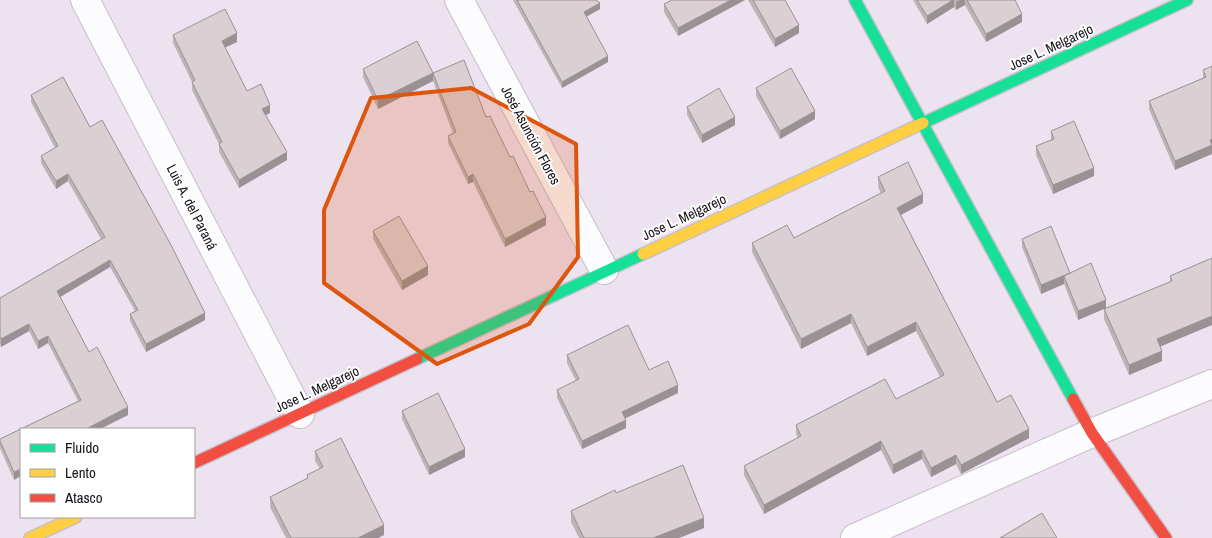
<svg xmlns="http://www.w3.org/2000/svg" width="1212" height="538" font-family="'Archivo Narrow',sans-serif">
<rect width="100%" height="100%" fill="#ede3f0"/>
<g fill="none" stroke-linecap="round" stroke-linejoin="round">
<defs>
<path id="street" d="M85 0 300 414
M459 0 604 270
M855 538 1092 433 1212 384"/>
<path id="fast" d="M855 0 1073 399
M923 123 1187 0
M417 359 643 254"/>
<path id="slow" d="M643 254 923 123
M30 538 76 517"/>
<path id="jam" d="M1073 399 1092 433 1166 538
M194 463 417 359"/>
</defs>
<use href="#street" stroke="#c6bfc9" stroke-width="30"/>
<use href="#fast" stroke="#c6bfc9" stroke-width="14"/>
<use href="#slow" stroke="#c6bfc9" stroke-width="14"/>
<use href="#jam" stroke="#c6bfc9" stroke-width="14"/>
<use href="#street" stroke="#fcfbfd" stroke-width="28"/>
<use href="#fast" stroke="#16e098" stroke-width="11"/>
<use href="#slow" stroke="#ffcf43" stroke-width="11"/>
<use href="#jam" stroke="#f24e42" stroke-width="11"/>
</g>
<path fill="#bbb3b5" d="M513 0H596L600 9 587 16 608 62 562 88Z
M672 0H745L678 36 664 12V4Z
M748 0H785L799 33 775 47Z
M913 0H1015L1022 22 986 42 965 5 956 10 954 7 927 24Z
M173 35 237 42 225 47 247 91 270 113 265 115 287 160 239 188 219 152V144L192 90V82L173 43Z
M1212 66 1175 170 1149 109V101L1203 78V70Z
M363 69 433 73 486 117 530 192 546 225 505 247 473 182 468 184 448 143V136L453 133 433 81 378 109 363 77Z
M756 88 815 119 780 139 756 96Z
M31 95 90 127 205 320 146 352 130 321V314L135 311 110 267 60 297 89 352 128 415 100 429H21L14 480 0 448V439L78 401 48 343 38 349 29 331 1 347 0 344V298L101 239 68 181 56 189 41 163V156L55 148 31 102Z
M687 107 735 125 702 143 687 115Z
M1051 131 1094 176 1053 194 1036 155V146L1051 140Z
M878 177 923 203 901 215 997 402 1029 438 961 474 956 464 931 477 922 459 893 474 881 450 764 514 744 475V466L798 438 796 434V425L896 399 940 377 916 331 867 356 851 323 801 349 752 252V243L794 238 881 193 878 187Z
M373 231 428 275 402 290 373 239Z
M1022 239 1070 273 1106 308 1078 320 1064 284 1041 294 1022 247Z
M1212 258 1160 347 1162 361 1129 375 1104 319V309L1170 282V276Z
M567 355 649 370 678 393 625 418 626 428 582 449 557 398V390L576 381 567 363Z
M402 411 465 457 429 475 402 419Z
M315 451 384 535 378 538H286L270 507V497L307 478V475L320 469 315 461Z
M616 493 704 528 679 538H579L571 522V511Z"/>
<path fill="#999294" d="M731 0H745L678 36V28Z
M953 0H954V7L927 24V16Z
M960 0H965V5L956 10V2Z
M600 3V9L584 18V12Z
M1022 14V22L986 42V34Z
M799 25V33L775 47V39Z
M237 33V42L222 49V41Z
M608 56V62L562 88V82Z
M433 73V81L378 109V100Z
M270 105V113L262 117V109Z
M815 111V119L780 139V131Z
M735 117V125L702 143V135Z
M1212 139V154L1175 170V161Z
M287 152V160L239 188V180Z
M1094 168V176L1053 194V185Z
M68 174V181L56 189V181Z
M473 174V182L468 184V177Z
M923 194V203L897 217V208Z
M546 217V225L505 247V239Z
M110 260V267L57 299V291Z
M428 266V275L402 290V281Z
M1070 273 1064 276V284L1041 294V285Z
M1106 300V308L1078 320V311Z
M205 313V320L146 352V344Z
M851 314V323L801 349V339Z
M1212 316V325L1157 348V339Z
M916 322V331L867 356V347Z
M29 324V331L1 347V339Z
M48 336V343L38 349V341Z
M1162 351V361L1129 375V365Z
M678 385V393L622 420V412Z
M128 407V415L100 429H86Z
M626 420V428L582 449V441Z
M1029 429V438L961 474V465Z
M881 441V450L764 514V505Z
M465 449V457L429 475V467Z
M922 450V459L893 474V465Z
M956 455V464L931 477V468Z
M21 469V476L14 480V472Z
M704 518V528L679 538H653Z
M384 525V535L378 538H358Z"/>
<path fill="#dad0d3" stroke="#999294" d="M517 0H596L600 3 584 12 608 56 562 82Z
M672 0H731L678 28 664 4Z
M753 0H785L799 25 775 39Z
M917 0H953L927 16Z
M967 0H1015L1022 14 986 34Z
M225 9 237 33 222 41 247 91 261 84 270 105 262 109 287 152 239 180 219 144 222 142 192 82 195 80 173 35Z
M417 41 433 73 378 100 363 69Z
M464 60 486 117 490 116 510 157 513 156 530 192 533 191 546 217 505 239 473 174 468 177 448 136 456 132 433 73Z
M1212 66V139L1210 140 1212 145 1175 161 1149 101 1206 77 1203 70Z
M791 68 815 111 780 131 756 88Z
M63 77 90 127 102 120 171 245 205 313 146 344 130 314 138 310 110 260 57 291 89 352 97 347 128 407 86 429H21V469L14 472 0 441V439L81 400 48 336 38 341 29 324 1 339 0 337V298L105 237 68 174 56 181 41 156 58 146 31 95Z
M719 88 735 117 702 135 687 107Z
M1074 121 1094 168 1053 185 1036 146 1054 139 1051 131Z
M908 162 923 194 897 208 997 402 1011 395 1029 429 961 465 956 455 931 468 922 450 893 465 881 441 764 505 744 466 801 436 796 425 885 379 896 399 944 375 916 322 867 347 851 314 801 339 752 243 787 225 794 238 885 191 878 177Z
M399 216 428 266 402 281 373 231Z
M1051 226 1070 273 1041 285 1022 239Z
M1212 258V316L1157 339 1162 351 1129 365 1104 309 1172 281 1170 276Z
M1091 263 1106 300 1078 311 1064 276Z
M628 325 649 370 668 361 678 385 622 412 626 420 582 441 557 390 579 379 567 355Z
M438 393 465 449 429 467 402 411Z
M341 438 384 525 358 538H291L270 497 308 478 307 475 323 467 315 451Z
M683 465 704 518 653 538H584L571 511 615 490 616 493Z
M1042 513 1057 538H1000Z"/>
<path fill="#de550d" fill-opacity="0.2" stroke="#de550d" stroke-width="4" stroke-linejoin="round" d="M471 88 576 144 578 257 529 324 437 364 324 283V210L371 98Z"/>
<g text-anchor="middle" stroke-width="4" stroke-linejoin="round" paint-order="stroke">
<g font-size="14" fill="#18121a" stroke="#fff">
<text transform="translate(1051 47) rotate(-25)" y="5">Jose L. Melgarejo</text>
<text transform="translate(531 135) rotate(62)" y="5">José Asunción Flores</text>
<text transform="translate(192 207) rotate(63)" y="5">Luis A. del Paraná</text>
<text transform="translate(684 217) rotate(-25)" y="5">Jose L. Melgarejo</text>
<text transform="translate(317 389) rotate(-25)" y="5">Jose L. Melgarejo</text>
</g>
</g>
<rect x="20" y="428" width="175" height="90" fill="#ffffff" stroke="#a3a0a3"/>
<rect x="30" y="444" width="25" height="8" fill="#16e098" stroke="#a3a0a3"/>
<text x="65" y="453" font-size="15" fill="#18121a">Fluido</text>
<rect x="30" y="469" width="25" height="8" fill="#ffcf43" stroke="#a3a0a3"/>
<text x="65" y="478" font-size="15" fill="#18121a">Lento</text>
<rect x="30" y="494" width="25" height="8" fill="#f24e42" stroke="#a3a0a3"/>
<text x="65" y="503" font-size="15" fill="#18121a">Atasco</text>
</svg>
